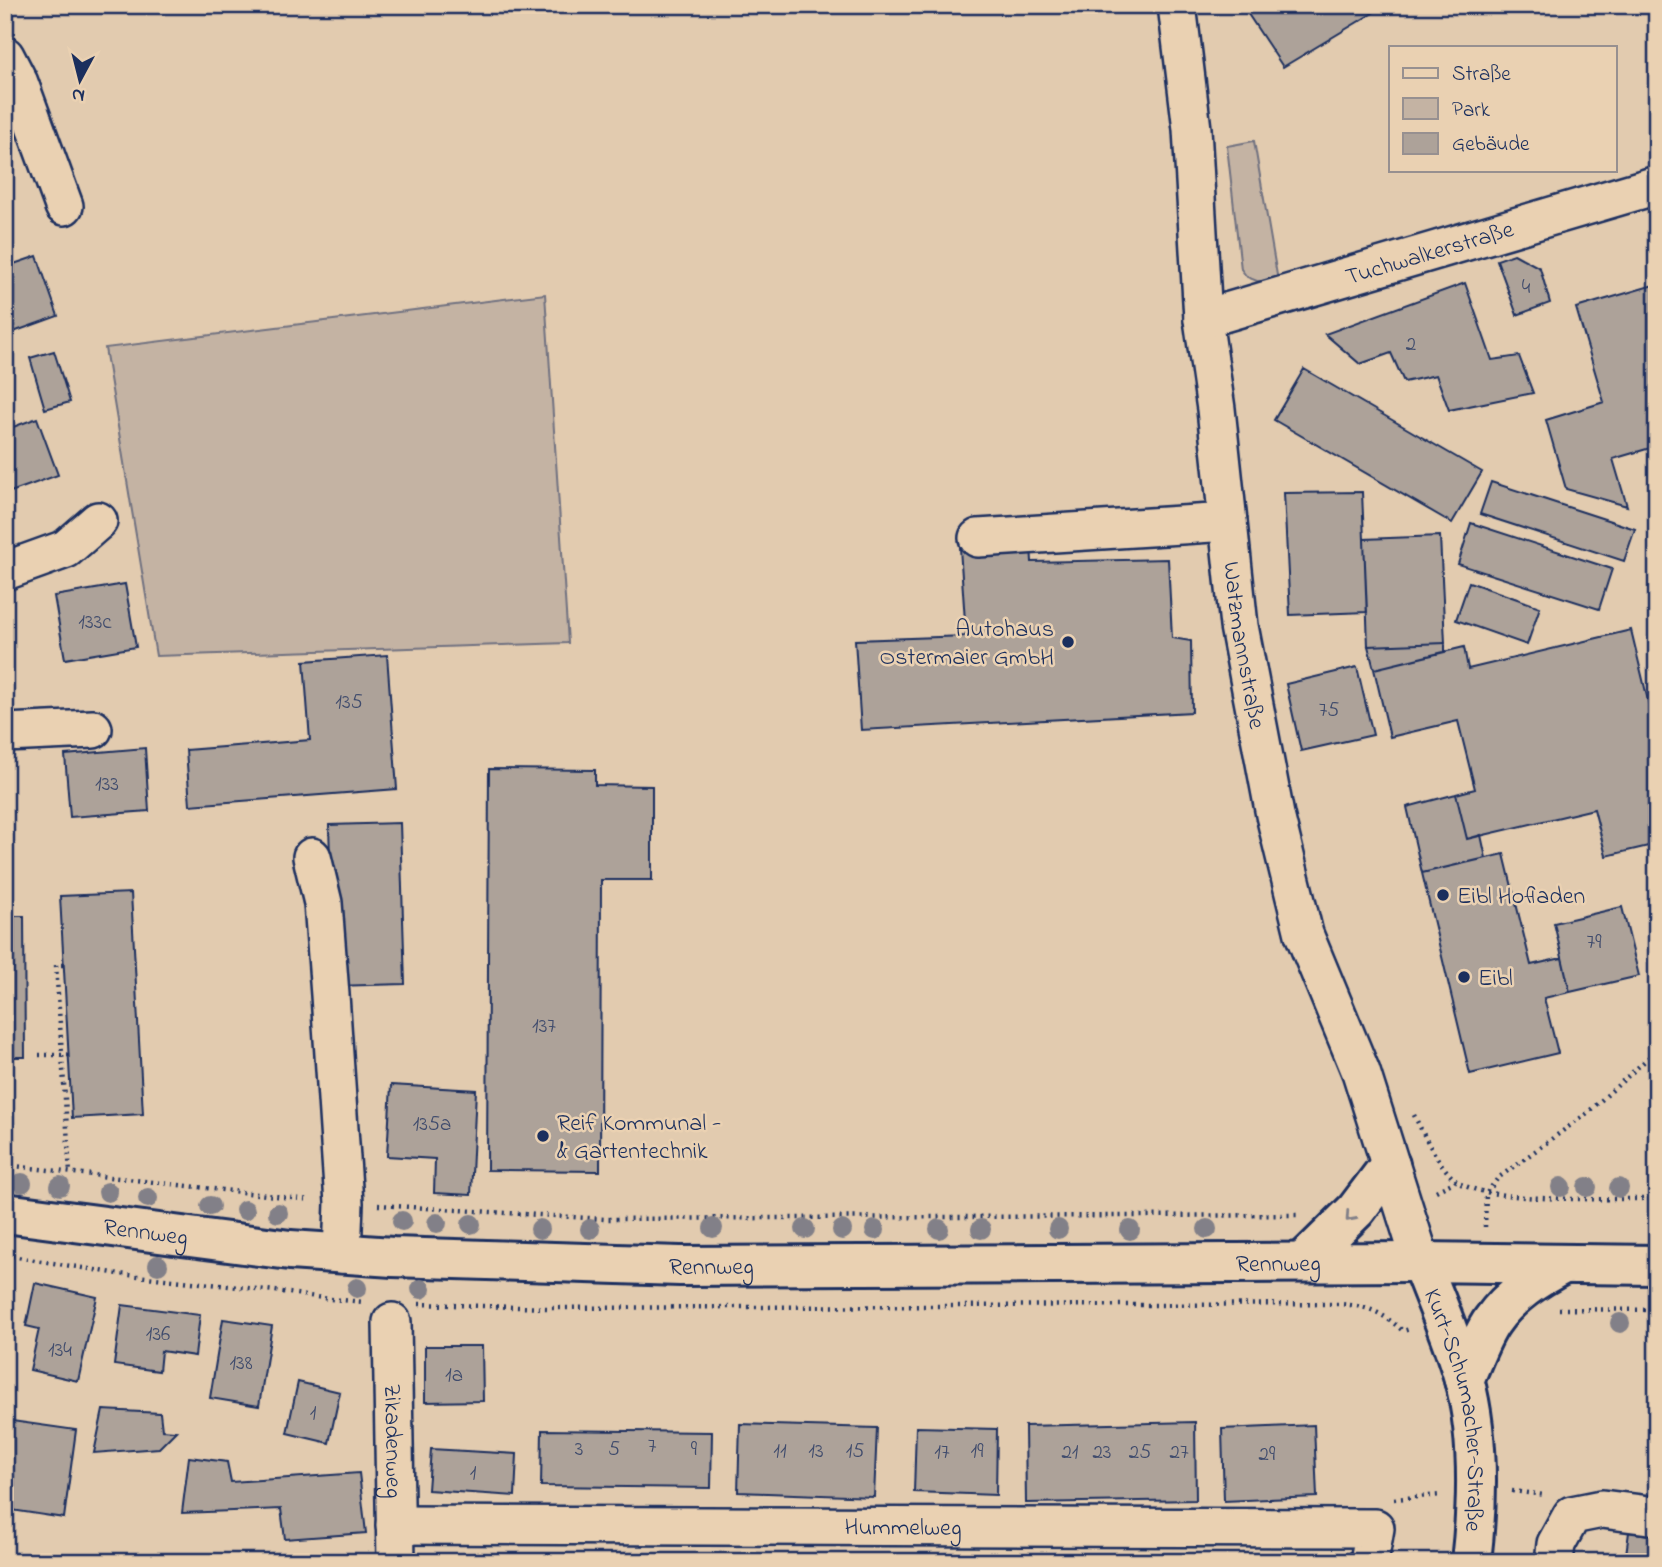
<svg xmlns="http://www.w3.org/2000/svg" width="1662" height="1567" font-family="'Indie Flower',sans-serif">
<rect width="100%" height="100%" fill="#e2cbaf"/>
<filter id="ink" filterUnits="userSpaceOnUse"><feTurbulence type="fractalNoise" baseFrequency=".0143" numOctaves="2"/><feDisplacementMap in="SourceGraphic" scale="14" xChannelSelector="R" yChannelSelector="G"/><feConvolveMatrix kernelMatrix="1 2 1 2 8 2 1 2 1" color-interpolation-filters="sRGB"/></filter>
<g filter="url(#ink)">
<path fill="#c4b3a3" stroke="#707180" stroke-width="2" d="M1254 141 1278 281H1257L1247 277 1241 269 1227 146Z
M545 294 568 643 156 656 105 348Z"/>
<path fill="#ada299" stroke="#1b2f5e" stroke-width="2" d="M1242 5H1386L1283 67Z
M1514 254 1540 268 1550 303 1517 315 1497 260Z
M37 256 58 316 5 335V267Z
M1465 283 1492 360 1519 356 1533 393 1449 410 1436 375 1404 382 1391 353 1360 364 1325 334Z
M1657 284V446L1613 459 1627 506 1566 489 1546 420 1604 402 1576 308Z
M54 351 70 402 45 409 30 358Z
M1304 369 1482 472 1452 523 1274 420Z
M37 418 58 475 5 494V430Z
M1491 482 1635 529 1624 561 1480 514Z
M1362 492 1367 612 1290 615 1284 493Z
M1471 523 1612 569 1599 609 1458 564Z
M1440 536 1445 643 1368 646 1364 539Z
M1031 545 1032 562 1168 559 1172 638 1191 641 1192 712 861 730 855 640 966 636 960 548Z
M1469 582 1540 607 1527 645 1456 620Z
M125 584 136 647 65 659 54 596Z
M1631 630 1657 738V844L1606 856 1594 809 1467 839 1456 794 1475 789 1458 721 1390 737 1374 669 1464 647 1468 669Z
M1445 643V652L1374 669 1368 646Z
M387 655 397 789 190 805 186 750 310 740 304 661Z
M1357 667 1373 735 1301 751 1286 684Z
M145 748 149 811 70 817 65 755Z
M489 769 595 770V785L652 786V880H601L600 1171 487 1170Z
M1456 794 1467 839 1481 835 1486 858 1422 873 1407 807Z
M400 823 405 984 334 986 329 825Z
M1504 854 1531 965 1562 958 1570 992 1544 998 1558 1053 1470 1074 1422 873Z
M131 893 143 1114 72 1118 60 896Z
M1622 907 1639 976 1570 992 1554 923Z
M5 916H24L25 1057H5Z
M391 1085 476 1090 471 1195 434 1193 435 1159 387 1156Z
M35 1283 97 1297 78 1381 30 1370 39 1329 26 1326Z
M122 1305 200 1315 195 1356 161 1351 159 1371 114 1365Z
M223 1319 272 1326 259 1406 210 1398Z
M425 1346H482L483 1401 425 1402Z
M298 1382 340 1392 329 1443 287 1433Z
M103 1410 160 1413 162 1430 176 1431 159 1448 94 1453Z
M5 1420 76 1430 64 1518 5 1509Z
M1195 1422 1196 1500 1026 1503 1025 1426Z
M740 1424 877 1428 874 1497 738 1492Z
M1314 1425 1317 1497 1224 1501 1222 1429Z
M916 1427 997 1429 996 1495 914 1492Z
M542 1430 712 1432 711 1488 541 1486Z
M431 1449 517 1454 515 1496 428 1490Z
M189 1457 227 1462 231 1482 359 1473 366 1533 285 1539 281 1509 182 1513Z
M1629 1532 1657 1536V1562H1625Z"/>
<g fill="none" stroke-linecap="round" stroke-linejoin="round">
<defs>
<g id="minor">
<path id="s1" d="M1177 5 1192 129 1203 319 1216 409 1239 626 1275 815 1304 934 1361 1072 1421 1262"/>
<path d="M5 56 19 83 64 206"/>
<path id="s2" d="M1203 319 1657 185"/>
<path d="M978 538 1228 522"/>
<path d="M5 571 66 549 98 521"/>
<path d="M5 733 93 729"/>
<path d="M312 857 323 903 330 995 344 1203 342 1254"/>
<path id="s3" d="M392 1322 396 1562"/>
<path id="s4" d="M395 1525 1375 1528 1369 1562"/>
<path d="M1554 1562 1556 1544 1572 1515 1602 1509 1657 1516"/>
</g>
<g id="major">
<path id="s5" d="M5 1213 290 1250 393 1257 680 1266 1421 1262 1657 1265"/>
<path d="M1303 1262 1356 1210 1390 1165"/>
<path id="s6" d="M1421 1262C1435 1300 1453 1339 1464 1379 1480 1438 1478 1502 1471 1562"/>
<path d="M1464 1380C1473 1361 1480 1338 1492 1321 1510 1295 1537 1278 1564 1264"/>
</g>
</defs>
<use href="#minor" stroke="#1b2f5e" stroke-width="42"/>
<use href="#major" stroke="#1b2f5e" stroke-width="44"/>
<path stroke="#1b2f5e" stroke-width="4.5" stroke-dasharray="2 5" stroke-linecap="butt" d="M63 965H56L70 1173
M39 1055H68
M1414 1115C1425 1137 1436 1161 1454 1179 1480 1205 1616 1198 1657 1199
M5 1165 310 1200
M1436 1191 1456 1181
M378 1205 604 1219 1300 1215
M1485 1227 1486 1194 1498 1178 1586 1114 1657 1050
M5 1255 119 1274 275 1291 330 1299 365 1302
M419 1304 548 1308 1340 1304C1369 1306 1381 1312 1403 1331L1410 1329
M1559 1309 1657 1310
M1512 1491 1545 1495
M1394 1499 1441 1495"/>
<use href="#minor" stroke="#ead1b2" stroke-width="37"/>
<use href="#major" stroke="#ead1b2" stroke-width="38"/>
</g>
<g fill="#828088">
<circle cx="22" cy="1183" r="10"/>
<circle cx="60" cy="1186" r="10"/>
<circle cx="1561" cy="1187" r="10"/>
<circle cx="1587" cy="1187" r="10"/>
<circle cx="1619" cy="1188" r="10"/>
<circle cx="108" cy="1192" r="10"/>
<circle cx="148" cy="1198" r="10"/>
<circle cx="210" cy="1206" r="10"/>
<circle cx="245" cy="1210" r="10"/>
<circle cx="278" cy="1213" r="10"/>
<circle cx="402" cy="1221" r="10"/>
<circle cx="437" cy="1223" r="10"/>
<circle cx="471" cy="1224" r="10"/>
<circle cx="713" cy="1228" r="10"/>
<circle cx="540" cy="1229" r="10"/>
<circle cx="590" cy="1229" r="10"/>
<circle cx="805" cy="1229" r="10"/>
<circle cx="939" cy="1229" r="10"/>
<circle cx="981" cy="1229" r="10"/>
<circle cx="1058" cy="1229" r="10"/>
<circle cx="1207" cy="1229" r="10"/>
<circle cx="842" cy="1230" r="10"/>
<circle cx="875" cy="1230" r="10"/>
<circle cx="1130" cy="1230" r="10"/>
<circle cx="158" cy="1265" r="10"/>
<circle cx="357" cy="1288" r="10"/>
<circle cx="421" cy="1289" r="10"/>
<circle cx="1620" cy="1323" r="10"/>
</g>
<defs><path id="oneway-chevron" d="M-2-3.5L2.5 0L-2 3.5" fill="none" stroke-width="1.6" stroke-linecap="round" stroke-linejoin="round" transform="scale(1.75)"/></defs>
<use stroke="#828088" href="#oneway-chevron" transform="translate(1350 1217) rotate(132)"/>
</g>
<g fill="#1b2f5e" stroke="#ead1b2" stroke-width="2.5">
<circle cx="1068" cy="642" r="7"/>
<circle cx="1443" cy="895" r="7"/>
<circle cx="1464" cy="977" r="7"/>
<circle cx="543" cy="1136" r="7"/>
</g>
<g text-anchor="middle" stroke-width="5" stroke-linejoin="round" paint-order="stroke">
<g font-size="21" fill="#404c6d">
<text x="1526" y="293">4</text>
<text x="1411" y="350">2</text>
<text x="95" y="628">133c</text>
<text x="349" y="708">135</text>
<text x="1329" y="716">75</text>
<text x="107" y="790">133</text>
<text x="1594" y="948">79</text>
<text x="544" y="1032">137</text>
<text x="432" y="1130">135a</text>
<text x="158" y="1340">136</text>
<text x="60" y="1356">134</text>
<text x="241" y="1369">138</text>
<text x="454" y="1381">1a</text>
<text x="313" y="1419">1</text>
<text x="652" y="1452">7</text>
<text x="579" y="1455">3</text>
<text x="614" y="1455">5</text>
<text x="694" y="1455">9</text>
<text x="780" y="1457">11</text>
<text x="816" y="1457">13</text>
<text x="855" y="1457">15</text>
<text x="977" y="1457">19</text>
<text x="942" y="1458">17</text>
<text x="1070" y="1458">21</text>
<text x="1102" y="1458">23</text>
<text x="1140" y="1458">25</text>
<text x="1179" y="1458">27</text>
<text x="1267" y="1460">29</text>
<text x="473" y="1479">1</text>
</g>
<g font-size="24" fill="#1b2f5e" stroke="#ead1b2">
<text dy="8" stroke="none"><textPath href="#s2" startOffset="236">Tuchwalkerstraße</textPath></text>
<text dy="8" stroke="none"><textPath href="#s1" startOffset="644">Watzmannstraße</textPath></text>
<text dy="8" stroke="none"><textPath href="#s5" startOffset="142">Rennweg</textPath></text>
<text dy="8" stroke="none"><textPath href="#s5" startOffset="1276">Rennweg</textPath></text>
<text dy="8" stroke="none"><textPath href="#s5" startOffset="709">Rennweg</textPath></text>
<text dy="8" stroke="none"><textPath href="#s6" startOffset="154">Kurt-Schumacher-Straße</textPath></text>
<text dy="8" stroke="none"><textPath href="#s3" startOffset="119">Zikadenweg</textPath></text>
<text dy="8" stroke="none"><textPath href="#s4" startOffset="508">Hummelweg</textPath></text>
</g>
<g font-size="24" fill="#1b2f5e" stroke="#ead1b2" text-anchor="start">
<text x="1054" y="636" text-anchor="end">Autohaus<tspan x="1054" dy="28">Ostermaier GmbH</tspan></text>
<text x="1457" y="903">Eibl Hofladen</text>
<text x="1478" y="985">Eibl</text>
<text x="557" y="1130">Reif Kommunal -<tspan x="557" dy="28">&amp; Gartentechnik</tspan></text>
</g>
</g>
<rect width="1662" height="1567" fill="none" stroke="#ead1b2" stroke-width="28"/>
<rect x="14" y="14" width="1634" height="1539" fill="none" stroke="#1b2f5e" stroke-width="2.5" filter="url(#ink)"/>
<rect x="1389" y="46" width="228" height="126" fill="#ead1b2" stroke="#979090" stroke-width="2"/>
<rect x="1403" y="68" width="35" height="10" fill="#ead1b2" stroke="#979090" stroke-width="2"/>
<text x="1452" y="80" font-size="21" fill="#1b2f5e">Straße</text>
<rect x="1403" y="98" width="35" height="21" fill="#c4b3a3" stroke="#979090" stroke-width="2"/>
<text x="1452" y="116" font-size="21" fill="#1b2f5e">Park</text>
<rect x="1403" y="133" width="35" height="21" fill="#ada299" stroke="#979090" stroke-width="2"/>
<text x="1452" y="150" font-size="21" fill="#1b2f5e">Gebäude</text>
<g transform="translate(80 80) rotate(187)" stroke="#ead1b2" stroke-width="5" paint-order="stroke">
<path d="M0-5L12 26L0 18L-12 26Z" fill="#1b2f5e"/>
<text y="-10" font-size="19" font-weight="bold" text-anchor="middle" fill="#1b2f5e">N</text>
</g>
</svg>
